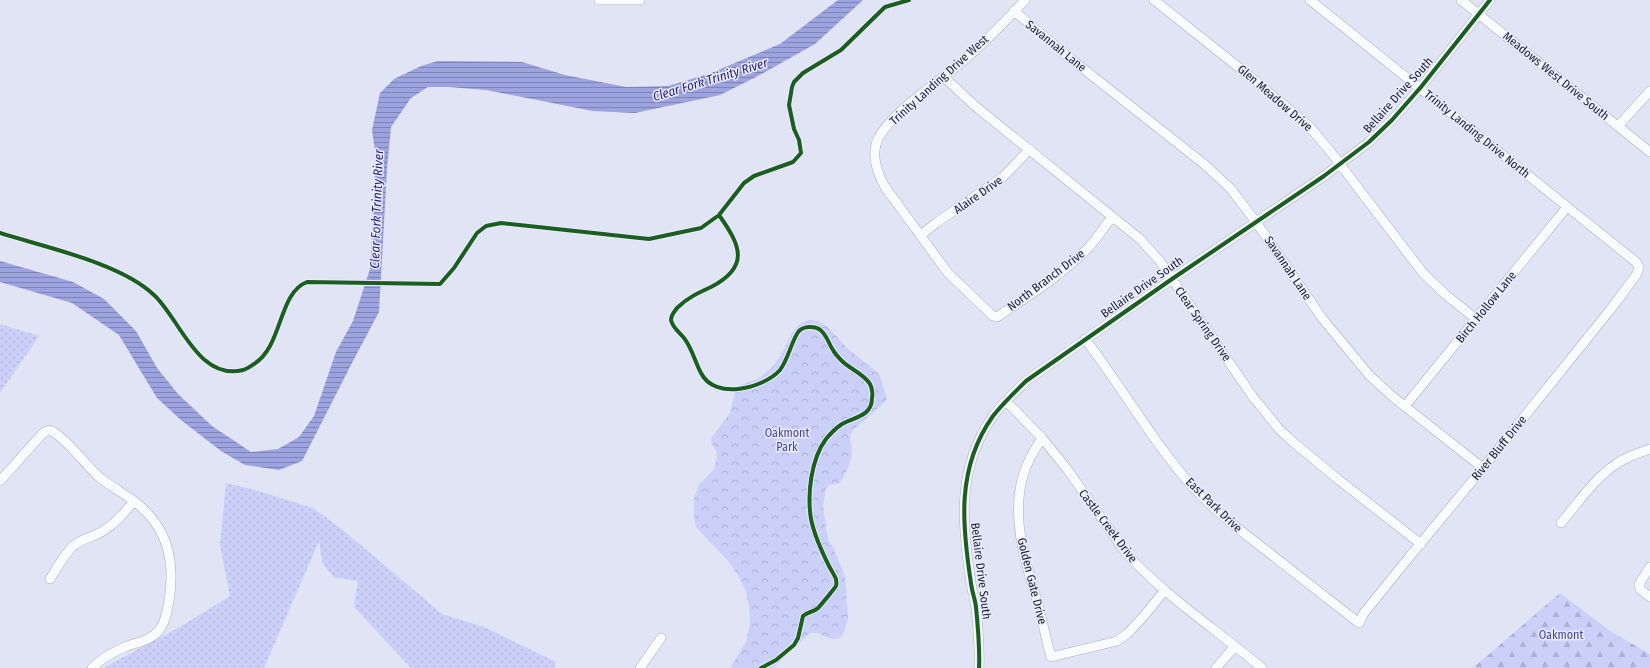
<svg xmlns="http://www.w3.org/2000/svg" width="1650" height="668" font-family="'Fira Sans Condensed',sans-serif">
<defs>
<pattern id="grass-dots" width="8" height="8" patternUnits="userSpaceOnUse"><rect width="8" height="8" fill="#cad0f8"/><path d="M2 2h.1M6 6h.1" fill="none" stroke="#adb2d5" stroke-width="1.8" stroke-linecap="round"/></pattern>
<pattern id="forest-firs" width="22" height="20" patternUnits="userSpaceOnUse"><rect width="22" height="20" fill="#cad0f8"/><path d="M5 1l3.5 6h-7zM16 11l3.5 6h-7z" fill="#adb2d5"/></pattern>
<pattern id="park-crowns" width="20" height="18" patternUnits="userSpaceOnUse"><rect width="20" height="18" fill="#cad0f8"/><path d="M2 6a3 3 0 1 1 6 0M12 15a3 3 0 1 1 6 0" fill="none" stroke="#adb2d5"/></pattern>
<pattern id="water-rules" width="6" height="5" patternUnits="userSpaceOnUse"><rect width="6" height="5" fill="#9ca3df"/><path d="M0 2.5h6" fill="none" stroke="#7f84b5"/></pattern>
</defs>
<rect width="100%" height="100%" fill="#e1e4f4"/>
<path fill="url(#grass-dots)" d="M0 324 39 336 0 393Z
M226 483 255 490 313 508 343 530 442 614 484 627 556 662 554 668H411L354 607 358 581 333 577 322 562 319 541 264 668H103L180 627 230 596 220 546Z"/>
<path fill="url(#forest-firs)" d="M1560 593 1610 631 1650 654V668H1473Z"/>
<path fill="url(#park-crowns)" d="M809 320 817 321 828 327 848 349 879 374 887 398 885 402 853 430 850 435 852 453 850 464 840 483 829 485 826 489 823 506 828 540 833 547 845 576 848 617 845 630 840 638C825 642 824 631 810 633L773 668H730L746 642 750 623 749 606 746 592 738 575 728 561 696 527 694 520V498L699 485 714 469 717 457 716 451 711 442 712 437 730 413 736 387C743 383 750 382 757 379 764 375 770 369 776 362 789 347 789 325 809 320Z"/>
<path fill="url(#water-rules)" d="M838 0H863L815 44 756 77 720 95 635 113 593 111 486 90 449 87H428L411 98 391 127 387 169 379 312 354 359 302 461 279 470 245 465 221 451 181 420 157 398 119 335 72 303 0 282V261L73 282 104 299 136 331 157 368 178 394 212 426 251 452 278 449 299 437 314 416 336 352 353 321 370 269 374 203 375 151 372 130 380 93 394 79 421 66 438 61 522 62 565 75 626 87 668 86 711 73 780 44Z"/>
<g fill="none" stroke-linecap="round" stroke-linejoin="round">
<defs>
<path id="minor" d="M599 0H640
M1025 0C1004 23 981 46 957 66 934 85 893 112 879 137 870 154 877 172 885 187L948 273 993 316 997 317C1028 296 1062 275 1088 248 1097 239 1104 227 1112 217
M1154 0 1247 74 1309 126 1330 151 1423 273 1446 295 1476 319
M1461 0 1650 152
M1014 11 1071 59 1204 164 1231 189 1256 222 1322 318 1369 375 1393 397 1483 468
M944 77 975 106 1140 239 1159 260 1253 397 1279 429 1293 442 1339 480 1421 544
M1618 126 1650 91
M921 235 936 223 1003 177 1030 149
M1085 339C1122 387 1152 441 1192 486 1213 510 1239 529 1263 548 1295 573 1327 598 1359 623L1364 613 1406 561 1483 468 1610 310 1637 274 1639 267 1636 262 1310 0
M1006 401 1042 438 1067 469 1126 553C1166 597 1217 630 1262 668
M1405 406 1567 207
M1042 438C1034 450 1027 462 1023 476 1011 518 1025 561 1037 601 1042 620 1046 638 1051 657L1117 641 1127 634 1144 616 1165 590
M0 481 44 432 50 430C66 438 84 463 98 476 114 490 135 498 149 515 171 539 174 570 169 601 167 611 166 621 160 629 151 641 137 642 125 647 113 652 101 659 92 668
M1561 523C1578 503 1594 479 1616 464 1626 457 1638 453 1650 449
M1650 567 1639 584 1640 589 1650 597
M50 579C57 568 63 556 73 546 82 538 94 537 103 531 116 523 125 512 134 501
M640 668 661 638
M979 668C980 648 978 627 976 607 975 599 972 592 971 583 962 525 956 468 993 416 1003 403 1015 392 1026 381L1172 279 1324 176 1369 142 1392 120 1421 87 1490 0
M1216 668 1235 646"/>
</defs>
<use href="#minor" stroke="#acaebb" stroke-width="10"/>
<use href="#minor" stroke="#fafbfd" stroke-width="9"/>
<defs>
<path id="cycleway" d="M719 215C740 245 751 266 711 287 698 293 687 298 677 308 674 312 671 315 671 320 672 327 680 333 684 338 692 348 695 362 701 373 715 401 764 388 780 370 789 358 792 339 799 331 804 326 814 326 819 329 827 334 828 343 833 350 835 354 839 358 842 361 850 369 864 374 870 384 872 388 873 393 872 398 872 416 855 417 842 424 836 428 831 433 826 439 811 459 807 494 811 519 814 534 822 552 829 566 831 570 834 574 836 579 836 581 837 583 836 586 836 587 820 606 818 608 814 612 807 612 803 616L798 638 794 645 776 660 761 668
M0 233C44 247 121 263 154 295 180 319 198 381 243 370 247 369 251 366 254 364 283 346 278 293 307 282L440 284 454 268 477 233 486 226 501 223 649 239 701 228 719 215 744 183 754 176 793 162 801 153 799 140 794 129 789 105 792 87 794 82 803 73 841 50 885 7 909 0
M979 668C980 648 978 627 976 607 975 599 972 592 971 583 962 525 956 468 993 416 1003 403 1015 392 1026 381L1172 279 1324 176 1369 142 1392 120 1421 87 1490 0"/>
</defs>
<use href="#cycleway" stroke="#e9ecff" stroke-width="6"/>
<use href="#cycleway" stroke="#1b5e20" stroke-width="4"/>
</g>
<g text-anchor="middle" stroke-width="3" stroke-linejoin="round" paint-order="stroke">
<g font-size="12" fill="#1d1e29" stroke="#e9ecff">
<text transform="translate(1056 46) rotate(39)" y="4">Savannah Lane</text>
<text transform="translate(1556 76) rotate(39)" y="4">Meadows West Drive South</text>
<text transform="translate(939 80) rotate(-42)" y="4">Trinity Landing Drive West</text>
<text transform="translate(1398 95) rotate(-48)" y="4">Bellaire Drive South</text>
<text transform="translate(1275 98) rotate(41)" y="4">Glen Meadow Drive</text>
<text transform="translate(1477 134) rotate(39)" y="4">Trinity Landing Drive North</text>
<text transform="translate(978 195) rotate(-35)" y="4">Alaire Drive</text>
<text transform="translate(1288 268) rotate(56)" y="4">Savannah Lane</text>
<text transform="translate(1046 280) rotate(-37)" y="4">North Branch Drive</text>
<text transform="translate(1142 287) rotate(-35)" y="4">Bellaire Drive South</text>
<text transform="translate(1486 307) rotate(-51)" y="4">Birch Hollow Lane</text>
<text transform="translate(1203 324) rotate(55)" y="4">Clear Spring Drive</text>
<text transform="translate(1499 448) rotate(-51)" y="4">River Bluff Drive</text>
<text transform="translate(1214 505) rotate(44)" y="4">East Park Drive</text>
<text transform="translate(1108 526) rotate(53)" y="4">Castle Creek Drive</text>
<text transform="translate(981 571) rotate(83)" y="4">Bellaire Drive South</text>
<text transform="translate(1032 581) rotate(76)" y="4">Golden Gate Drive</text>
</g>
<g font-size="12" fill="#4144a0" stroke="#e9ecff">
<text x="787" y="437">Oakmont<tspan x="787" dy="14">Park</tspan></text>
<text x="1561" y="639">Oakmont</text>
</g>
<g font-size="13" font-style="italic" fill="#241b76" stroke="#e9ecff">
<text transform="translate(710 79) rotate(-17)" y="5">Clear Fork Trinity River</text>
<text transform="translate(376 209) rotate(-88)" y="5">Clear Fork Trinity River</text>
</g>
</g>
</svg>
